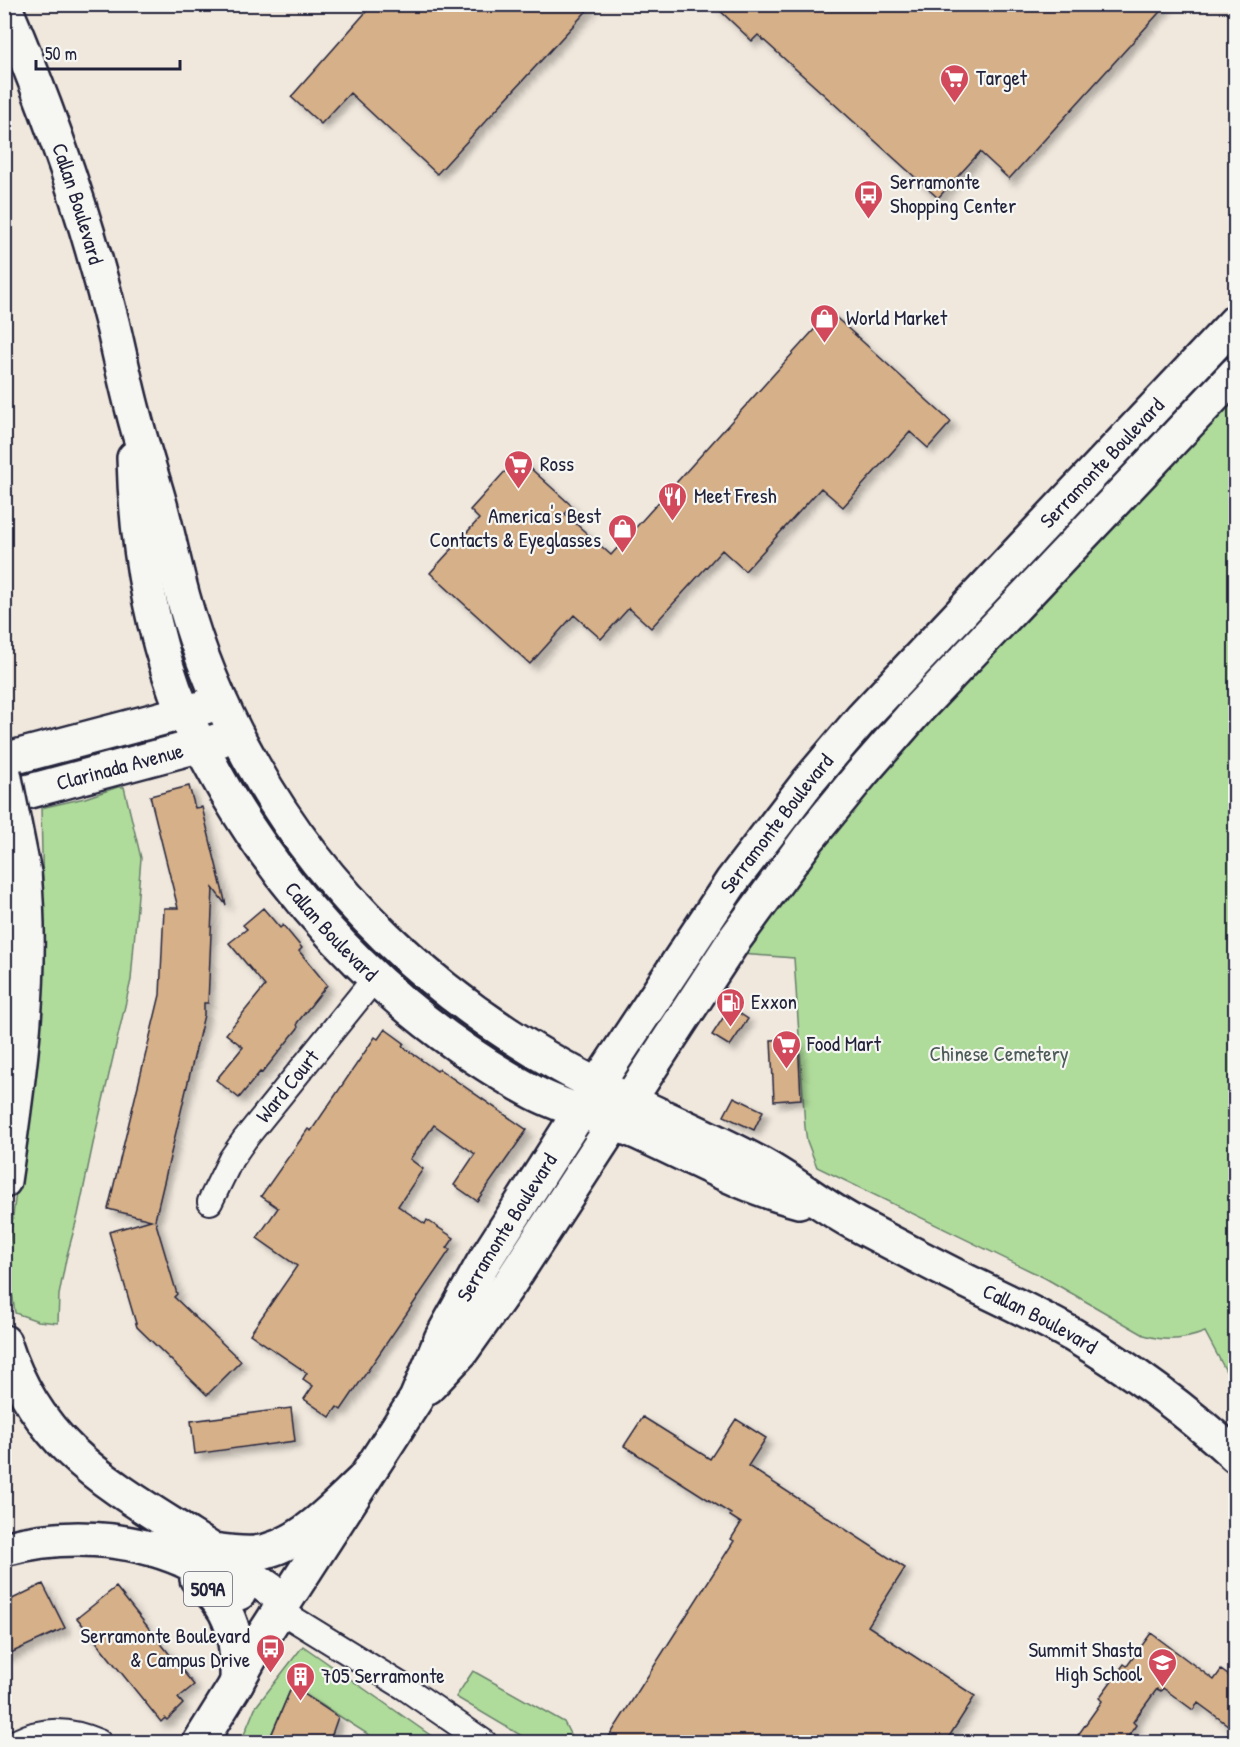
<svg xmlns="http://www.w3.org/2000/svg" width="1240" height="1747" font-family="'Patrick Hand',sans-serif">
<defs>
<filter id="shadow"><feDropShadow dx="5.5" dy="5.5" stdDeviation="3" flood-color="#0004"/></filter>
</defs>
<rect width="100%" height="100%" fill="#f0e8dd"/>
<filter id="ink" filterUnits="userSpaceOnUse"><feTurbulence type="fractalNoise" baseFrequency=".0167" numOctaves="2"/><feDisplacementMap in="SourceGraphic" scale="12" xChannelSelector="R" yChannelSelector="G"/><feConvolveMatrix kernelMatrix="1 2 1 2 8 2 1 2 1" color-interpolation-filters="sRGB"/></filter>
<g filter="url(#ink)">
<path fill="#afdc9b" stroke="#687f6b" stroke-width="1.5" d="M1235 392V1388L1205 1332C1185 1340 1165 1342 1144 1335L1045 1278 817 1167 807 1141 805 1127 794 958 740 954 867 786Z
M118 787H124L141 858 131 980 94 1139 78 1215 66 1259 59 1295 58 1323 38 1321 15 1313 8 1266 9 1247 41 994 44 942 41 808 85 798Z
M303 1646 440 1742H380L292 1686 268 1742H241L255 1708Z
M473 1671 564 1722 574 1742H532L456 1697Z"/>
<path fill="#d6b088" stroke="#22223b" stroke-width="1.5" filter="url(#shadow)" d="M373 4H593L437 174 350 93 321 124 291 97Z
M713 4H1167L1009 179 980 152 938 198 758 35 752 41Z
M830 312 951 422 928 448 910 432 843 507 821 488 745 571 722 550 651 628 629 608 601 639 574 615 530 664 430 573 479 519 470 510 518 457 572 506 565 514 611 555Z
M189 786 195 808 202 807 226 905 213 888 208 1003H204V1015L155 1220 177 1294 174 1297 241 1361 207 1395 137 1327 109 1232 151 1220 108 1209 160 995 164 908H178L150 796Z
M263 908 280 928 283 925 302 948 299 951 327 985 297 1023 298 1028 262 1073 260 1072 239 1098 216 1080 243 1047 226 1034 265 986 229 943 247 929 243 925Z
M730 1007 748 1019 730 1046 712 1035Z
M385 1029 404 1043 402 1046 437 1071 439 1069 527 1130 477 1201 454 1185 475 1154 434 1125 410 1159 423 1169 398 1206 425 1224 427 1220 454 1238 447 1248 450 1250 341 1410 337 1407 330 1417 304 1399 313 1386 303 1379 307 1373 250 1334 297 1266 257 1238 278 1208 261 1196 308 1129 311 1131 375 1037 378 1039Z
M798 1039 801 1099 774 1101 771 1040Z
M734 1097 763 1111 754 1130 724 1116Z
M291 1408 295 1441 265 1445V1444L195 1454 191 1421Z
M643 1417 710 1459 736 1419 766 1438 748 1466 905 1568 868 1626 975 1696 945 1743H605L734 1541 731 1539 741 1523 730 1516 731 1514 624 1446Z
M43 1584 65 1628 4 1656V1603Z
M116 1587 194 1685 178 1698 183 1704 167 1720 165 1718 161 1722 77 1618Z
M1151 1633 1214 1680 1221 1670 1236 1681V1731L1198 1703 1193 1710 1163 1688 1161 1691 1157 1689 1133 1722 1136 1725 1124 1743H1088L1078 1735 1102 1701 1099 1698 1124 1664 1127 1666Z
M292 1686 338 1717 329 1743H268Z"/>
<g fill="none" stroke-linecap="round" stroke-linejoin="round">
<defs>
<g id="street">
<path id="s1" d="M210 1202 231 1159 245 1139 375 978"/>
<path d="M279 1610 404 1687 484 1742"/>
<path d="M16 1742C44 1728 70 1729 99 1742"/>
</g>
<g id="secondary">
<path id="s2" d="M4 5C48 108 85 213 112 322 119 351 125 381 133 411 141 443 152 475 161 508 169 538 175 568 183 597 199 656 223 712 253 765 324 893 433 995 561 1066 623 1101 690 1127 753 1160 789 1178 820 1205 856 1224 892 1243 928 1262 964 1280 1001 1298 1038 1315 1073 1335 1132 1370 1186 1410 1236 1456"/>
<path id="s3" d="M134 458C136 538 148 616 175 691 189 726 207 759 226 792 300 917 406 1024 535 1093 568 1110 603 1117 636 1132 690 1156 741 1186 799 1201"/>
<path d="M4 760 205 707"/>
<path id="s4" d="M4 798 220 740"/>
<path d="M428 1387 461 1352 510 1283 734 940 808 839 862 773 918 709 1236 373"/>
<path id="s5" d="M200 1742 233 1689 259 1642 416 1399 441 1339 482 1265 597 1085 732 881 808 782 862 718 1236 321"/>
</g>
<path id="highway" d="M4 1181C19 1079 34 977 24 873
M4 1342C37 1445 105 1482 190 1536 222 1556 254 1578 285 1600
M4 1549C62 1533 128 1536 183 1560 202 1569 221 1581 239 1593
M213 1550C227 1552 241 1554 255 1553 298 1548 332 1509 362 1481
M197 1579C233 1608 238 1637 237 1682"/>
</defs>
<use href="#street" stroke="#22223b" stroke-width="28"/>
<use href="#secondary" stroke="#22223b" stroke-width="38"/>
<use href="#highway" stroke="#22223b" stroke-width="38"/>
<use href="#street" stroke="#f6f6f2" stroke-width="24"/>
<use href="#secondary" stroke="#f6f6f2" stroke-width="33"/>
<use href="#highway" stroke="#f6f6f2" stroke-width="33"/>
<defs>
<path id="highway-bridge" d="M4 773 24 873"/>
</defs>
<use href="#highway-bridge" stroke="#22223b" stroke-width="38" stroke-linecap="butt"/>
<use href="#highway-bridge" stroke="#f6f6f2" stroke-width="33"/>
</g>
</g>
<defs>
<symbol id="supermarket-pin" viewBox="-11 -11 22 30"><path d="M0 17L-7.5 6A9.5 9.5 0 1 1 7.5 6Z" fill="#d1495b" stroke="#f6f6f2"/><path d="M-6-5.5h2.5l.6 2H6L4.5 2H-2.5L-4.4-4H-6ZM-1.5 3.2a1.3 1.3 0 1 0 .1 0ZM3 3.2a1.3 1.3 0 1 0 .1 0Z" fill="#fff"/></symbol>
<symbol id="bus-pin" viewBox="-11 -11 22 30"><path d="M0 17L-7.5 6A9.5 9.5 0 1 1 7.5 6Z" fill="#d1495b" stroke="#f6f6f2"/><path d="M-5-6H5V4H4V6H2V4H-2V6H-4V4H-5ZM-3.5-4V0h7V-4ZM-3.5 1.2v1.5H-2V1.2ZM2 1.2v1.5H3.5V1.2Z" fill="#fff"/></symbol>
<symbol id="shop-pin" viewBox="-11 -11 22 30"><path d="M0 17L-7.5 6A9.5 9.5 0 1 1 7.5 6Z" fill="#d1495b" stroke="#f6f6f2"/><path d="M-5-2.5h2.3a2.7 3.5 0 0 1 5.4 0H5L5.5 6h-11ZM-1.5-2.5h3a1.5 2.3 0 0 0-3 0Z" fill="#fff"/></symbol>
<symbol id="restaurant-pin" viewBox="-11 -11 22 30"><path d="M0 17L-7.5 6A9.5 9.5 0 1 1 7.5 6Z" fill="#d1495b" stroke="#f6f6f2"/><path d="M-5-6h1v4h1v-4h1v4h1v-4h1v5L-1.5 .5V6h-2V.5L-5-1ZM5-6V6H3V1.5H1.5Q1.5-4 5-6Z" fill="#fff"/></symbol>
<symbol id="fuel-pin" viewBox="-11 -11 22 30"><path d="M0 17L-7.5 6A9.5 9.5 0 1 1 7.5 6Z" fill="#d1495b" stroke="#f6f6f2"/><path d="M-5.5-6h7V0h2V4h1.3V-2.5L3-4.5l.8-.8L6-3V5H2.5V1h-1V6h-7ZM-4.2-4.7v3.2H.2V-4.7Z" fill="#fff"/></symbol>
<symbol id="school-pin" viewBox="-11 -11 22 30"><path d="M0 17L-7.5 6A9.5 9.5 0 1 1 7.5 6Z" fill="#d1495b" stroke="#f6f6f2"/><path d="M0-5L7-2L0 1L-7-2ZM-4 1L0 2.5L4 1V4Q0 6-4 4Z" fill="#fff"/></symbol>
<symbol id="building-pin" viewBox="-11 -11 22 30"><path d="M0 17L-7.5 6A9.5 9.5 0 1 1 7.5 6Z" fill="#d1495b" stroke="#f6f6f2"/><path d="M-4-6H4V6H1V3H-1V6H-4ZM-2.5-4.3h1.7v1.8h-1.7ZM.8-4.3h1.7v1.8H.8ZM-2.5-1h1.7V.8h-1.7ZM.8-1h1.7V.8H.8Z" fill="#fff"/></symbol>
</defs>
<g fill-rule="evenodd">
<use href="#supermarket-pin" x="938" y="62" width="33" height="45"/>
<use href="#bus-pin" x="852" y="178" width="33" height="45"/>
<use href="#shop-pin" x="808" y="302" width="33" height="45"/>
<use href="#supermarket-pin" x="502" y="448" width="33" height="45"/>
<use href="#restaurant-pin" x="656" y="480" width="33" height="45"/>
<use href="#shop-pin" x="606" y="512" width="33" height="45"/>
<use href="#fuel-pin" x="714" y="986" width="33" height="45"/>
<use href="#supermarket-pin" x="770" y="1028" width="33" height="45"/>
<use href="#bus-pin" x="254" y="1632" width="33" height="45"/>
<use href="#school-pin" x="1146" y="1646" width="33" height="45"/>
<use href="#building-pin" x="284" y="1660" width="33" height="45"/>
</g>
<g text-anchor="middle" stroke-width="4.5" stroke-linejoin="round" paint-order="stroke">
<rect fill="#f6f6f2" stroke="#626272" stroke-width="1.5" x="184" y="1572" width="48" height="34" rx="4.5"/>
<g font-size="20" font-weight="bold" fill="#22223b">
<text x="208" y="1596">509A</text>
</g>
<g font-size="21" fill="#22223b" stroke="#f6f6f2" text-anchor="start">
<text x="976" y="85">Target</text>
<text x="890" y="189">Serramonte<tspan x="890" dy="24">Shopping Center</tspan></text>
<text x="846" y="325">World Market</text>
<text x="540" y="471">Ross</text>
<text x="694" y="503">Meet Fresh</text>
<text x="601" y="523" text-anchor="end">America's Best<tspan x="601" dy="24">Contacts &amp; Eyeglasses</tspan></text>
<text x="751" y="1009">Exxon</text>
<text x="807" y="1051">Food Mart</text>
<text x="250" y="1643" text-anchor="end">Serramonte Boulevard<tspan x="250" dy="24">&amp; Campus Drive</tspan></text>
<text x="1142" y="1657" text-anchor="end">Summit Shasta<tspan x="1142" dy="24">High School</tspan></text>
<text x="321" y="1683">705 Serramonte</text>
</g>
<g font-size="21" fill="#22223b" stroke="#f6f6f2">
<text dy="7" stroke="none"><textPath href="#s2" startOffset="212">Callan Boulevard</textPath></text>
<text dy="7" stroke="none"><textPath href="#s5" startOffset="1572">Serramonte Boulevard</textPath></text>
<text dy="7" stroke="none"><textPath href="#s4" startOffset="120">Clarinada Avenue</textPath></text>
<text dy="7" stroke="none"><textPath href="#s5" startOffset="1086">Serramonte Boulevard</textPath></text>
<text dy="7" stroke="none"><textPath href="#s3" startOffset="526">Callan Boulevard</textPath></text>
<text dy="7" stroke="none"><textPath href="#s1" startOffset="140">Ward Court</textPath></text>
<text dy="7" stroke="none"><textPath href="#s5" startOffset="600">Serramonte Boulevard</textPath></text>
<text dy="7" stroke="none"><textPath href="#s2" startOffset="1780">Callan Boulevard</textPath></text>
</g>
<g font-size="21" fill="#4c5a58" stroke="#f6f6f2">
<text x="999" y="1061">Chinese Cemetery</text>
</g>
</g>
<rect width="1240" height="1747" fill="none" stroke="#f6f6f2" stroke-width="24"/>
<rect x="12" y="12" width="1216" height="1723" fill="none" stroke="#22223b" stroke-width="2" filter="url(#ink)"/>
<path d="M36 60v9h144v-9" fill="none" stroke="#22223b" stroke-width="3"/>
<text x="45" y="60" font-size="18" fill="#22223b" stroke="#f6f6f2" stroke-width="4.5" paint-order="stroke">50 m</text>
</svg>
